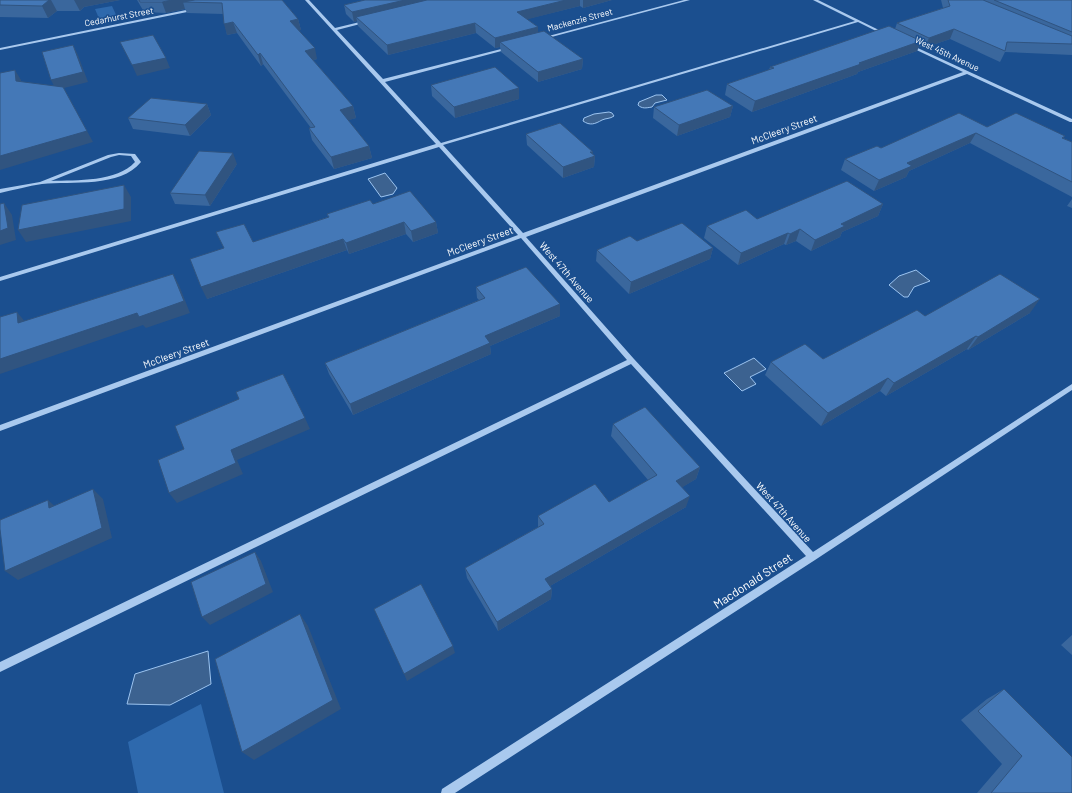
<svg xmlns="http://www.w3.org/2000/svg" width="1072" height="793" font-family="Barlow,sans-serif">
<rect width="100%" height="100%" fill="#1b4f8f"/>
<path fill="#2e69ad" d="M112 6 117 17 100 21 95 9Z
M201 704 224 793H138L128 742Z"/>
<path fill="#3c6290" stroke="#9cc4f0" d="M656 95H662L667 100 655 103 652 107C646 108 642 109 638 105L639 102Z
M609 112 612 113 614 116C610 119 606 118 602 120 595 124 590 126 583 121L584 118 594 114Z
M385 173 397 188 393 194 381 197 368 179Z
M916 270 930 281 914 287 908 297H904L889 285 899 276Z
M754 358 766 369 750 377 756 384 742 391 724 373Z
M208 651 211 684 170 705 127 704 135 674Z"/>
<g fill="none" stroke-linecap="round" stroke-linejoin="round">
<path fill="#a9c9ee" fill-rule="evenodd" d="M305 0H309L335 28 368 20V22L337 30 383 79 509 47V49L385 82 441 143 855 21 813 0H818L887 34 884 35 858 22 443 145 523 233 963 72 908 46 907 45 909 44 1072 119V122H1070L967 74 526 237 634 359 813 552 1072 384V390L815 560 455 793H441L442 789 806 556 631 364 0 672V662L627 360 521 238 0 431V425L518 235 439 147 0 281V277L436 144Z
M684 0H690L544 39 541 38Z
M196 8 198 9 197 10 0 50V48Z
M119 153 135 154 141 162C120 188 72 181 42 184 28 186 14 190 0 193V189L40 182 108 155ZM119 155 131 156 135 162C117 182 77 180 51 181L111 157Z"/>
</g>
<path fill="#3a679d" d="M0 0H120L84 7 80 11H57L48 18 0 17Z
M137 0H282L298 19 301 30H299L317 59 313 60 353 106 356 118 348 120 369 146 372 158 334 169 312 140 309 128H311L263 64 261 66 237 33 227 35 223 14 187 13 185 9 166 13 144 12Z
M365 0H612L583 8 580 6 527 19 538 27V32L583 59 582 69 538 82 501 52 500 47 495 48 476 33 388 55 358 26 357 21 354 22 346 14 344 5Z
M941 0H1072V55L1005 52 1000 62 950 39 924 48 919 46 917 51 858 72 857 74 752 112 725 95 727 84 769 70 770 67 895 29 897 23 943 8Z
M431 85 519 99 455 118 432 96Z
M207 104 211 115 190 136 133 129 128 118Z
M733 106 730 117 677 136 653 118 654 107Z
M987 127 1065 136 1063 138 1072 142V197L970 143 909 171 906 177 874 191 841 170 845 159 881 148Z
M526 134 593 152 592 154 595 156 594 167 563 178 527 145Z
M237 164 210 206 175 204 170 193Z
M1072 199V208L1067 206Z
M373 204 436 222 438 233 413 242 406 234 349 254 347 250 207 299 224 248 216 232 253 242 328 217 327 214Z
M883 204 878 216 842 232 840 237 811 251 796 241 786 245 784 244 738 265 704 238 707 226 757 219Z
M637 241 713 248 710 259 629 294 596 261 597 250Z
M476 287 560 316 490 346 491 354 353 415 329 374 325 363 479 300 477 298Z
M1030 313 968 350 967 349 886 396 880 391 821 426 765 375 771 362 823 359 925 316Z
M613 424 700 467 696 479 682 487 686 507 550 586 552 589 551 599 498 631 467 578 465 568 538 527V516L609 502 648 480 611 436Z
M1072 635V655L1061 645Z
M1004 689 1072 793H977L1002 764 961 720 987 699Z"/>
<path fill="#305480" d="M49 0H51L57 11 48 18 42 6Z
M74 0H120L84 7 80 11Z
M172 0H228L183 2 185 9 166 13 162 2Z
M405 0H447L356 17 357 21 354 22 352 12Z
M566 0H580V6L517 22V12Z
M583 0H612L583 8Z
M298 19 301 30 293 32 290 21Z
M233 22 237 33 227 35 224 24Z
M475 23 476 33 388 55 387 45Z
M538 27V37L500 42V47L495 48V38Z
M954 29 950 39 924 48 929 38Z
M921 41 917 51 858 72 857 74 752 112 755 101 859 63Z
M73 45 78 55 88 82 56 90 51 80Z
M315 48 317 59 308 62 305 51Z
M260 53 263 64 261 66 258 55Z
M166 58 170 68 137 76 132 65Z
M583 59 582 69 538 82V72Z
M15 70 21 80 22 92 16 81Z
M64 88 93 142 0 170V156Z
M519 88V99L455 118 454 107Z
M207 104 211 115 190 136 185 125Z
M353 106 356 118 343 122 340 110Z
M733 106 730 117 677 136 679 125Z
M976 133 970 143 909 171 906 177 874 191 879 180 907 163Z
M369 146 372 158 334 169 331 157Z
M590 152H593L592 157 595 156 594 167 563 178V167Z
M233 153 237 164 210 206 205 195Z
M124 185 131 197V221L26 242 18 230Z
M4 203 12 215 16 240 0 245V231Z
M883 204 878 216 842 232 840 237 811 251 815 240 841 224Z
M404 222 406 234 349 254 346 243Z
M436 222 438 233 413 242 411 231Z
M800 229 796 241 786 245 790 234Z
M788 233 784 244 738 265 741 253Z
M343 239 347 250 207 299 201 287Z
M713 248 710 259 629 294 631 282Z
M173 274 179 285 190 313 146 328 143 325 0 374V359Z
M1040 299 1030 313 968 350 978 337Z
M560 304V316L490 346 491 354 353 415 350 404 485 336Z
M17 312 26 323H18Z
M976 336 967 349 886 396 894 383Z
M888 378 880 391 821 426 828 413Z
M305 418 310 429 237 460 243 474 177 503 169 493 231 450Z
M700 467 696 479 673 493 676 481Z
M93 489 103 499 112 538 18 580 5 571Z
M690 496 686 507 545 589V579Z
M48 500 59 510 49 508Z
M255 552 261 561 273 592 210 625 202 617Z
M552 589 551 599 498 631 497 622Z
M300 614 308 626 341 709 254 760 242 752Z
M453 646 455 653 407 681 404 674Z"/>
<path fill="#4478b7" stroke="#305480" d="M0 0H49L42 6 0 5Z
M139 0H172L162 2H140Z
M195 0H282L298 19 290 21 315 48 305 51 353 106 340 110 369 146 331 157 309 128 315 127 260 53 258 55 233 22 224 24 222 3 183 2Z
M365 0H405L352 12 344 5Z
M427 0H566L517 12 538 27 495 38 475 23 387 45 356 17Z
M948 0H983L1072 36V44L1007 42 1005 51 954 29 929 38 897 23 950 6Z
M994 0H1072V32Z
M889 26 921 41 859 63 861 64 755 101 727 84 774 68 770 67Z
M544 31 583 59 538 72 500 42Z
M153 35 166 58 132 65 120 42Z
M73 45 83 72 51 80 42 52Z
M495 67 519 88 454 107 431 85Z
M15 70 16 81 63 87 87 131 0 156V73Z
M707 90 733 106 679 125 654 107Z
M151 98 207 104 185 125 128 118Z
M959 113 987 127 1016 113 1065 136 1062 138 1072 142V182L976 133 907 163 912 166 879 180 845 159 877 146 881 148Z
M560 123 593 152H590L595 156 563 167 526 134Z
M199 151 233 153 205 195 170 193Z
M847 181 883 204 841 224 845 226 815 240 800 229 790 234 788 233 741 253 707 226 746 210 757 219Z
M124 185V209L18 230 22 205Z
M410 191 436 222 411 231 404 222 346 243 343 239 201 287 190 259 224 248 216 232 244 224 253 242 329 217 327 214 370 200 373 204Z
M4 203 8 228 0 231V204Z
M682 223 713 248 631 282 597 250 630 236 637 241Z
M526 267 560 304 485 336 490 343 350 404 325 363 485 298 476 287Z
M173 274 184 301 139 317 137 313 0 359V317L17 312 18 323Z
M1000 274 1040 299 978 337 976 336 894 383 888 378 828 413 771 362 805 344 823 359 917 310 925 316Z
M283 374 305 418 231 450 236 463 169 493 158 460 184 449 175 426 239 399 236 392Z
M645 407 700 467 676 481 690 496 545 579 552 589 497 622 465 568 544 524 538 516 595 484 609 502 657 475 613 424Z
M93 489 102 528 5 571 0 529V520L48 500 49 508Z
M255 552 266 584 202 617 191 582Z
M421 584 453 646 404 674 374 609Z
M300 614 333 700 242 752 215 659Z
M1004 689 1072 757V793H991L1022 756 978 711Z"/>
<g text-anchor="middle" stroke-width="3" stroke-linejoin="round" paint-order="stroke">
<g font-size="9" fill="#fff" stroke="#1b4f8f">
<text transform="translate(119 17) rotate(-11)" y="3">Cedarhurst Street</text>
<text transform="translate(580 20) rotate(-15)" y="3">Mackenzie Street</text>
<text transform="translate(947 54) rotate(25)" y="3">West 45th Avenue</text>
</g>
<g font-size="10" fill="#fff" stroke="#1b4f8f">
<text transform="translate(784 129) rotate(-20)" y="4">McCleery Street</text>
<text transform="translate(480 241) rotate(-20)" y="4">McCleery Street</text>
<text transform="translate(567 272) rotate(49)" y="4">West 47th Avenue</text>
<text transform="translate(176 353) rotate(-20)" y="4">McCleery Street</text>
<text transform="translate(784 512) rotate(48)" y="4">West 47th Avenue</text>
</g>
<g font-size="12" fill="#fff" stroke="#1b4f8f">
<text transform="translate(753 581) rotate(-33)" y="4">Macdonald Street</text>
</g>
</g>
</svg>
